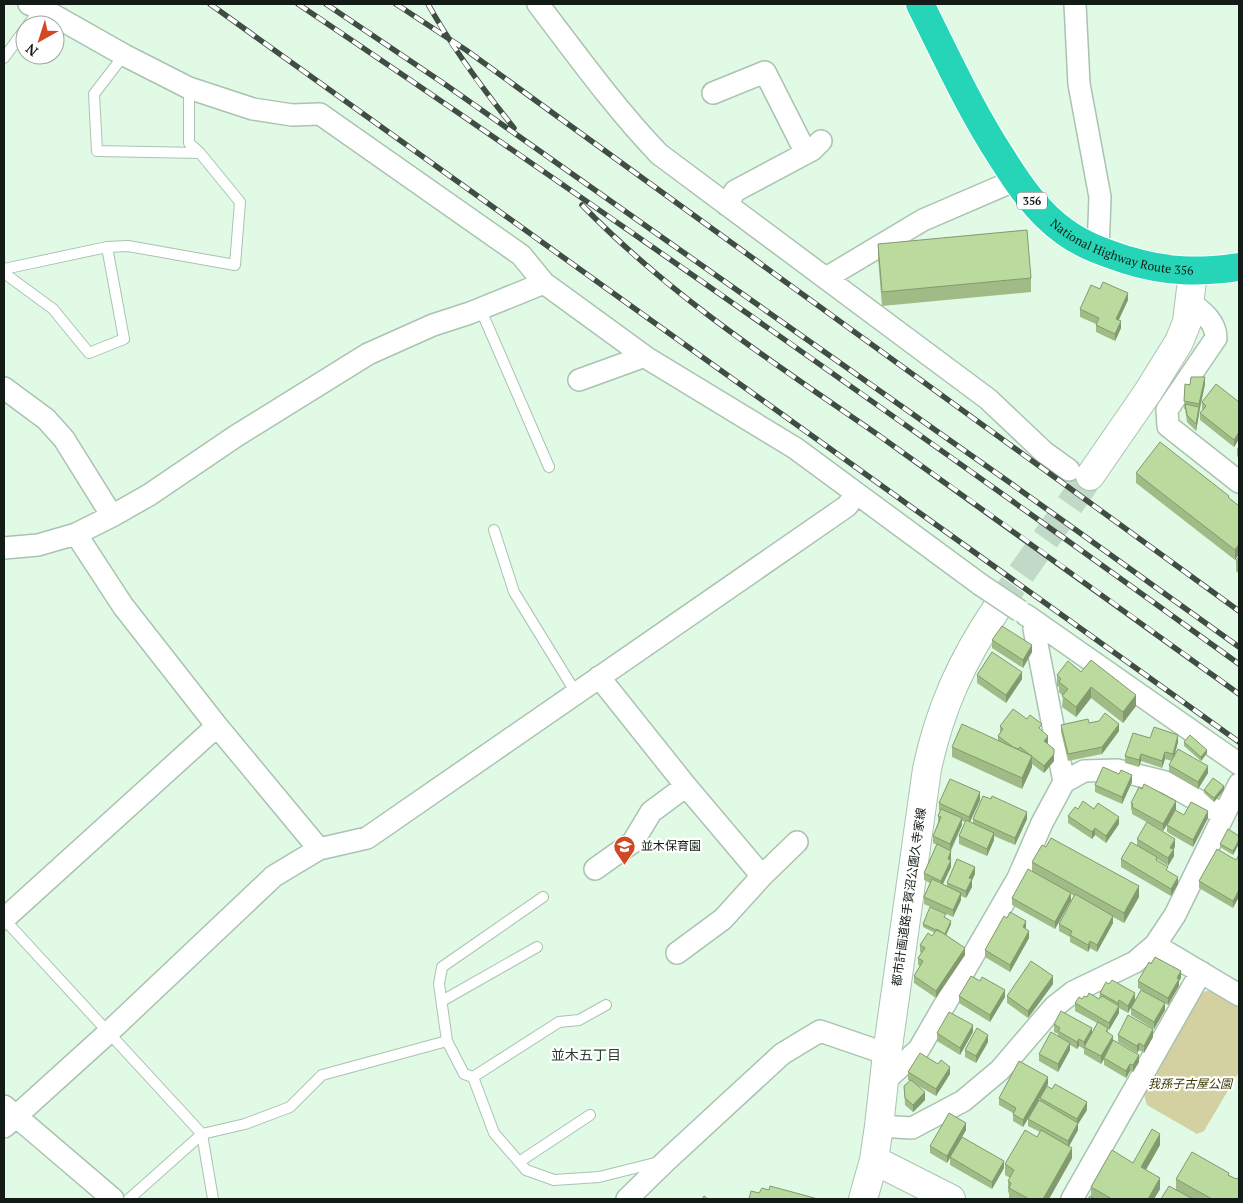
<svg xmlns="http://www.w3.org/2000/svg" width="1243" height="1203" font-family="'PT Serif','Noto Sans JP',serif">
<rect width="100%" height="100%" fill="#e0fae6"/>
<path fill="#d3d1a1" d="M1214 990 1239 1004V1072L1204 1131 1197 1134 1147 1105 1143 1091 1201 992Z"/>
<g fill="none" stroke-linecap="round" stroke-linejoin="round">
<path stroke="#c1d9c7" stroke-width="28" stroke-dasharray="28 14" stroke-linecap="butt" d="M997 608 1090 476"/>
<defs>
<path id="lane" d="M28 25 41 8
M124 55 94 94 97 151 200 153
M4 58 25 29
M4 269 107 247 128 246 235 265 240 202 200 153 189 143V88
M4 273 53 309 89 353 124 339 107 247
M480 308 549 467
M494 530 514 592 576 693
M543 897 442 967 439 984 447 1041 464 1074 473 1077 494 1133 526 1170 554 1180 599 1177 659 1162
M4 919 202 1134 213 1199
M442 1001 537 947
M473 1077 559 1022 579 1020 606 1005
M519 1162 590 1115
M129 1199 202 1134 245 1124 290 1107 322 1075 447 1041"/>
<path id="street" d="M29 4 41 8 124 55 189 88 253 109 292 115 320 114 521 255 544 283 647 358 795 448 981 585
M538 4C577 55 614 107 659 154L988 399 1044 452 1069 470
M1075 4 1079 84 1100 197 1098 251
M713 93 765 72 806 153
M727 205 735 191 812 150 821 141
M826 278 923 220 1016 180
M1190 302C1202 311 1216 322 1216 338L1167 410 1168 426 1239 482
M579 380 637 359 641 354
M4 388 46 419 64 439 112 516
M76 534 123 606 217 726 319 849
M4 548 38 545 76 534 112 516 149 495 236 436 368 354 433 325 470 313 544 283
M1026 615 1239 764
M599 677 686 786 762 876
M1064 782 1084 771 1117 770 1165 782 1224 815
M595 869 633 842 651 812 686 786
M4 919 217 726
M1155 945 1239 995
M677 953 723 919 762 876 797 842
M885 1081 919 1049 1018 878 1042 823 1064 782 1034 629 1038 624
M4 1106 113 1199
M879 1126 912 1128 963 1101 1000 1070 1054 1007 1073 992 1135 962 1155 945 1175 915 1239 784
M4 1127 109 1032 274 876 319 849 367 838 847 506 856 494
M627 1199 667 1160 782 1054 820 1031 887 1054
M1072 1199 1201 972"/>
<path id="secondary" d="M1090 476 1148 392 1179 342 1187 322 1193 272
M874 1160 951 1199
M863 1199 874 1160 879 1126 887 1054 927 769C940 708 962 660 997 608"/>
<g id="highway">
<path id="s1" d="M920 4C946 56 970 109 1002 158 1019 185 1038 213 1065 232 1084 246 1106 253 1127 260 1166 272 1199 273 1239 267"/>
</g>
</defs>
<use href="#lane" stroke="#aac3b1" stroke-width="12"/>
<use href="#street" stroke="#aac3b1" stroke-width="24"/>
<use href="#secondary" stroke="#aac3b1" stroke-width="30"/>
<use href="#highway" stroke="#fff" stroke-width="30"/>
<use href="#lane" stroke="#fff" stroke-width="10"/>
<use href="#street" stroke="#fff" stroke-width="21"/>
<use href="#secondary" stroke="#fff" stroke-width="28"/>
<use href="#highway" stroke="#26d5b8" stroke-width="28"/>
<defs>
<path id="rail" d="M210 4 1239 742
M298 4C616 218 929 440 1239 664
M326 4 446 85 1009 482 1239 647
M396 4 466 50 1239 611
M428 4C453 49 482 88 514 128
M582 205C670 296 777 365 881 437 1001 522 1120 608 1239 694"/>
</defs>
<use href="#rail" stroke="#404d44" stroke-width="5.5"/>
<use href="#rail" stroke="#fff" stroke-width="4" stroke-dasharray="11" stroke-linecap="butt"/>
<defs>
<path id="street-bridge" d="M981 585 1020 611"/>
</defs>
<use href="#street-bridge" stroke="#aac3b1" stroke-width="24" stroke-linecap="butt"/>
<use href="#street-bridge" stroke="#fff" stroke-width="21"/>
</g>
<path fill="#a1bb87" d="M878 244 1031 278V292L882 306 878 258Z
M1100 289 1128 300 1118 320 1121 328 1115 341 1096 332V324L1080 317V309Z
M1185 384 1190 385 1205 384 1196 431 1187 422 1185 409H1184Z
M1202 402H1239V439L1234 447 1200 420V413L1202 410Z
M1239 446V458L1237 456V449Z
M1136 473 1229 498 1239 506V554L1235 560 1136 483Z
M1239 557V574L1236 571V560Z
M992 640 1032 652 1023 668 992 648Z
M1081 672 1136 706 1123 723 1091 698 1076 717 1062 707 1063 696 1059 692V687L1057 686V675Z
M977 675 1022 679 1006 703 977 683Z
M1089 723 1119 731 1102 754 1068 761 1061 732V725Z
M1000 726 1042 731 1048 743 1047 744 1054 761 1044 773 1032 764V767L1022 789 952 757V747L998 741V736L1000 733Z
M1150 738 1178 742 1174 757 1208 773 1198 789 1169 772V765L1172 761 1165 759 1162 768 1141 761 1139 767 1125 763V756Z
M1184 742 1207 753 1201 761 1184 746Z
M1132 782 1122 804 1095 792V785Z
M1204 790H1224L1214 802 1204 793Z
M980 800 970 822 973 823V819H1027L1015 845 994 836V840L987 856 959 844V836L966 822 962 821V825L951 851V867L943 884 947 886V883L975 874 972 880V887L966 898 961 896V900L953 917 924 904V897L930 883 924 880V873L937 845 933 843V836L938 823V816L940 811 939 810V803Z
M1131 803 1176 809 1175 810 1184 815 1208 818 1193 847 1167 832V825L1163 831 1132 814V811L1131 810Z
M1078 809H1094L1119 824 1106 843 1095 835 1092 839 1068 823V816Z
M1239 836 1233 855 1220 847V844Z
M1137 839 1175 846 1174 849V856L1168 866 1157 859V861L1178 884 1171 896 1121 867V859L1137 845Z
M1236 860 1233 908 1199 888V881Z
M1032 862 1139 897 1124 923 1113 917V923L1097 952 1090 948 1088 952 1070 942V937L1059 931V924L1074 896 1071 894V900L1055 929 1012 905V898L1032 871Z
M923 924H951L946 936 965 955 936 998 914 983V976L920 966 918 965V958L921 953 920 952V945L932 936 935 933 923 927Z
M1026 929 1029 938 1010 972 985 957V950Z
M1181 978 1179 981V986L1168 1005 1138 988V981Z
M980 981 1005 997 990 1022 959 1003V996Z
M1053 984 1028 1018 1007 1003V996Z
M1100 993 1135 1000 1165 1010 1154 1029 1131 1015V1008L1128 1013 1119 1008V1013L1109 1030 1108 1029V1032L1113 1040 1139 1062 1133 1072 1130 1071 1126 1078 1104 1065V1059L1101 1064 1084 1054V1049L1079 1046 1077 1049 1070 1045V1050L1058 1072 1039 1061V1054L1058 1036V1034L1054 1032V1024L1092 1033 1097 1023 1075 1011V1003L1087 997 1099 999Z
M973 1032 960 1055 937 1041V1033Z
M1118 1035 1153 1037 1144 1053 1139 1050 1137 1053 1118 1042Z
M988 1042 976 1063 965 1057V1050Z
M908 1072 950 1074 936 1096 915 1084 925 1100 913 1112 905 1105 904 1086 910 1081 908 1080Z
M1048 1084 1039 1100 1040 1101V1098L1087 1110 1078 1124V1130L1069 1146 1072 1158 1049 1199H1011L1009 1198V1193L1008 1192V1181L1010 1178 1005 1175V1164L1037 1137 1040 1132 1028 1126V1119L1038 1102 1023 1127 1013 1121V1113L999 1105V1098Z
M966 1130 962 1137 1004 1168 992 1189 950 1165V1158L947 1163 930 1153V1146Z
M1160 1145 1146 1170 1160 1189 1154 1199H1088L1091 1197V1187L1133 1163Z
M1229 1175 1236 1179 1239 1199H1161L1176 1190V1179Z"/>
<path fill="#83996e" d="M1128 293V300L1116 326V319Z
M1121 321V328L1115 341V334Z
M1205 377V384L1199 411V404Z
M1199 407V414L1196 431V424Z
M1239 432V439L1234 447V440Z
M1239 544V554L1235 560V550Z
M1032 645V652L1023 668V660Z
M1022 672V679L1006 703V695Z
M1091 687V698L1076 717V707Z
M1136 695V706L1123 723V712Z
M1119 724V731L1102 754V747Z
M1178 735V742L1173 761V754Z
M1048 736V743L1044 748V741Z
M1207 750V753L1201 761V757Z
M1165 752V759L1162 768V761Z
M1054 754V761L1044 773V766Z
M1141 754V761L1139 767V760Z
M1032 756V767L1022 789V778Z
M1208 766V773L1198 789V782Z
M1132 775V782L1122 804V797Z
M1224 786V790L1214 802V798Z
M980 792V800L969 824V817Z
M1176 801V809L1163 831V824Z
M1208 811V818L1193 847V840Z
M1027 812V819L1015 845V838Z
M1119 817V824L1106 843V836Z
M962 818V825L950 851V844Z
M1095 828V835L1092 839V832Z
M994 833V840L987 856V849Z
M1175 839V846L1174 849V856L1168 866V858L1170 848Z
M1239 840V844L1233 855V851Z
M951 851V858L948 866V859Z
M951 860V867L941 888V881Z
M975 867V874L972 880V887L966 898V891L969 878Z
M1178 877V884L1171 896V889Z
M1139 886V897L1124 923V913Z
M1239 890V897L1233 908V901Z
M961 893V900L953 917V910Z
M1071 893V900L1055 929V922Z
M1113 916V923L1097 952V945Z
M951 921V924L945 937V934Z
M1026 921V929L1023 927Z
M1029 931V938L1010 972V965Z
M1090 941V948L1088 952V945Z
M965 948V955L936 998V991Z
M1181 971V978L1179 981V986L1168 1005V998L1177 978Z
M1053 976V984L1028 1018V1011Z
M1005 990V997L990 1022V1015Z
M1135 993V1000L1128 1013V1006Z
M1119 1000V1013L1109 1030V1023L1118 1008V1003Z
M1165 1003V1010L1154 1029V1022Z
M973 1025V1032L960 1055V1048Z
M1092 1028V1035L1084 1047V1049V1042Z
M1153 1029V1037L1144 1053V1046Z
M988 1035V1042L976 1063V1056Z
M1113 1036V1043L1104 1058V1059L1101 1064V1056Z
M1079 1039V1046L1077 1049V1042Z
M1070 1043V1050L1058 1072V1064Z
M1139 1043V1050L1137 1053V1046Z
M1139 1055V1062L1133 1072V1065Z
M1130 1064V1071L1126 1078V1071Z
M950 1067V1074L936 1096V1089Z
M1048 1077V1084L1023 1127V1120Z
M925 1092V1100L913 1112V1105Z
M1087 1102V1110L1078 1124V1130L1068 1148V1141L1077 1124V1119Z
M966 1123V1130L947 1163V1156Z
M1160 1134V1145L1141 1178V1167Z
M1072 1148V1158L1049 1199H1043Z
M1004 1161V1168L992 1189V1182Z
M1160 1178V1189L1154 1199H1148Z"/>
<path fill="#bbda9d" stroke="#83996e" d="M1027 230 1031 278 882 292 878 244Z
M1103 282 1128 293 1116 319 1121 321 1115 334 1096 325 1099 318 1080 309 1091 285 1100 289Z
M1191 377H1205L1199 404 1184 401 1185 384 1190 385Z
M1216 384 1239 402V432L1234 440 1200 413 1206 406 1202 402Z
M1185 404 1199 407 1196 424 1187 415Z
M1160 442 1229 496 1228 497 1239 506V544L1235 550 1136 473Z
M1239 557V563L1236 560Z
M1002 626 1032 645 1023 660 992 640Z
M992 652 1022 672 1006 695 977 675Z
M1091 660 1136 695 1123 712 1091 687 1076 707 1062 696 1068 689 1059 682 1061 679 1057 675 1068 661 1081 672Z
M1013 709 1027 719 1030 715 1042 724 1039 728 1048 736 1044 741 1054 749V754L1044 766 1020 747 1018 749 1013 747 998 736 1003 729 1000 726Z
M1105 713 1119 724 1102 747 1068 754 1061 725 1088 719 1089 723 1099 721Z
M962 724 1032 756 1022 778 952 747Z
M1154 727 1178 735 1173 754 1165 752 1162 761 1141 754 1139 760 1125 756 1133 733 1150 738Z
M1190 735 1207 750 1201 757 1184 742Z
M1178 749 1208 766 1198 782 1169 765Z
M1103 767 1119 774 1121 770 1132 775 1122 797 1095 785Z
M1213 778 1224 786 1214 798 1204 790Z
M950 779 980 792 969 817 939 803Z
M1144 784 1176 801 1163 824 1132 807 1133 804 1131 803 1139 787 1142 789Z
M983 796 991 799 992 796 1027 812 1015 838 973 819Z
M1083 801 1094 809 1098 803 1119 817 1106 836 1095 828 1092 832 1068 816 1075 807 1078 809Z
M1191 802 1208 811 1193 840 1167 825 1175 810 1184 815Z
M941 809 962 818 950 844 933 836 941 817 938 816Z
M966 820 994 833 987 849 959 836Z
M1147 822 1175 839 1170 848 1174 849 1168 858 1137 839Z
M1228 829 1239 836V840L1233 851 1220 844Z
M1051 838 1139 886 1124 913 1032 862 1042 845 1046 847Z
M1131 842 1157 857 1156 860 1168 867 1166 870 1178 877 1171 889 1121 859Z
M937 844 951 851 948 859 951 860 941 881 924 873Z
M1217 849 1236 860 1239 855V890L1233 901 1199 881Z
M957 859 975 867 969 878 972 879 966 891 947 883Z
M1028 869 1071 893 1055 922 1012 898Z
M932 879 961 893 953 910 924 897Z
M1075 894 1113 916 1097 945 1090 941 1088 945 1070 935 1072 931 1059 924Z
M930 907 946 914 944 917 951 921 945 934 923 924Z
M1010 912 1026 921 1023 927 1029 931 1010 965 985 950 1004 916 1007 918Z
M937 929 965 948 936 991 914 976 923 961 918 958 925 948 920 945 928 933 932 936Z
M1155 957 1181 971 1177 978 1179 979 1168 998 1138 981 1149 962 1151 964Z
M1031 961 1053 976 1028 1011 1007 996Z
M971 976 980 981 982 977 1005 990 990 1015 959 996Z
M1112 980 1135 993 1128 1006 1119 1000 1118 1003 1100 993 1106 982 1109 984Z
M1141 990 1165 1003 1154 1022 1131 1008Z
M1089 993 1099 999 1102 996 1119 1006 1109 1023 1075 1003 1079 997 1082 999 1084 996 1087 997Z
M1061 1011 1092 1028 1084 1042 1079 1039 1077 1042 1058 1031 1060 1028 1054 1024Z
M949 1012 973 1025 960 1048 937 1033Z
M1128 1015 1153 1029 1144 1046 1139 1043 1137 1046 1118 1035Z
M1098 1022 1108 1028 1106 1031 1113 1036 1101 1056 1084 1047Z
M977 1028 988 1035 976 1056 965 1050Z
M1051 1032 1070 1043 1058 1064 1039 1054Z
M1113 1040 1139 1055 1133 1065 1130 1064 1126 1071 1104 1058Z
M920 1053 938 1064 941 1060 950 1067 936 1089 908 1072Z
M1019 1061 1048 1077 1023 1120 1013 1114 1016 1108 999 1098Z
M911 1080 925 1092 913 1105 905 1098 904 1086Z
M1055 1084 1087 1102 1077 1119 1040 1098 1047 1086 1052 1089Z
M1039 1100 1078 1123 1068 1141 1028 1119Z
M949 1113 966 1123 947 1156 930 1146Z
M1152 1129 1160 1134 1141 1167 1160 1178 1148 1199H1112L1091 1187 1112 1150 1133 1163Z
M1025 1130 1037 1137 1041 1130 1072 1148 1043 1199H1029L1009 1188 1011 1183 1008 1181 1014 1170 1005 1164Z
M962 1137 1004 1161 992 1182 950 1157Z
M1192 1152 1229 1173 1228 1175 1236 1179 1237 1178 1239 1179V1199H1212L1176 1179Z
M770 1186 818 1199H749L751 1191 759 1193 762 1188 769 1190Z
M1169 1186 1193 1199H1161Z
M704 1196 708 1199H702Z
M1090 1196 1095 1199H1088Z"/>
<defs>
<symbol id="school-pin" viewBox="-11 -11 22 30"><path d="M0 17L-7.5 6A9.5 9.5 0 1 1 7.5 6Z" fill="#d14822" stroke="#fff"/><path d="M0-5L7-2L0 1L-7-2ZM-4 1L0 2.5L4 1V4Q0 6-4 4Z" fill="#fff"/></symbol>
</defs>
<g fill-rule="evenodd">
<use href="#school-pin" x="612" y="834" width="25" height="34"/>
</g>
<g text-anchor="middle" stroke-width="4.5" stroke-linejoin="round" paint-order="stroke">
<rect fill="#fff" stroke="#595f5b" stroke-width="1" x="1017" y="192.5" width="30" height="17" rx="4"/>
<g font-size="11" font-weight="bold" fill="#121b15">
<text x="1032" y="205">356</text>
</g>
<g font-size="12" fill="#121b15" stroke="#fff">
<text dy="4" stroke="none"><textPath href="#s1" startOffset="332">National Highway Route 356</textPath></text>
<text transform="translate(909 897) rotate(-82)" y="4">都市計画道路手賀沼公園久寺家線</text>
</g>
<g font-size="12" fill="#121b15" stroke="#fff" text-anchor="start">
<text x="641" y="850">並木保育園</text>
</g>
<g font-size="12" font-style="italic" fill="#3a3700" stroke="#fff">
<text x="1190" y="1088">我孫子古屋公園</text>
</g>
<g font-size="14" fill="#2a3f30" stroke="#fff">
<text x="586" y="1060">並木五丁目</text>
</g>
</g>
<rect width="1243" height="1203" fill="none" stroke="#121b15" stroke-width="10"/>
<g transform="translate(40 40) rotate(219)"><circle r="24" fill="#ffffff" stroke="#a0a4a1"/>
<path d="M0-4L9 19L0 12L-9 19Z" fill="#d14822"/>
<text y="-8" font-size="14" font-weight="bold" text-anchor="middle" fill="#121b15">N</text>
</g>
</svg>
